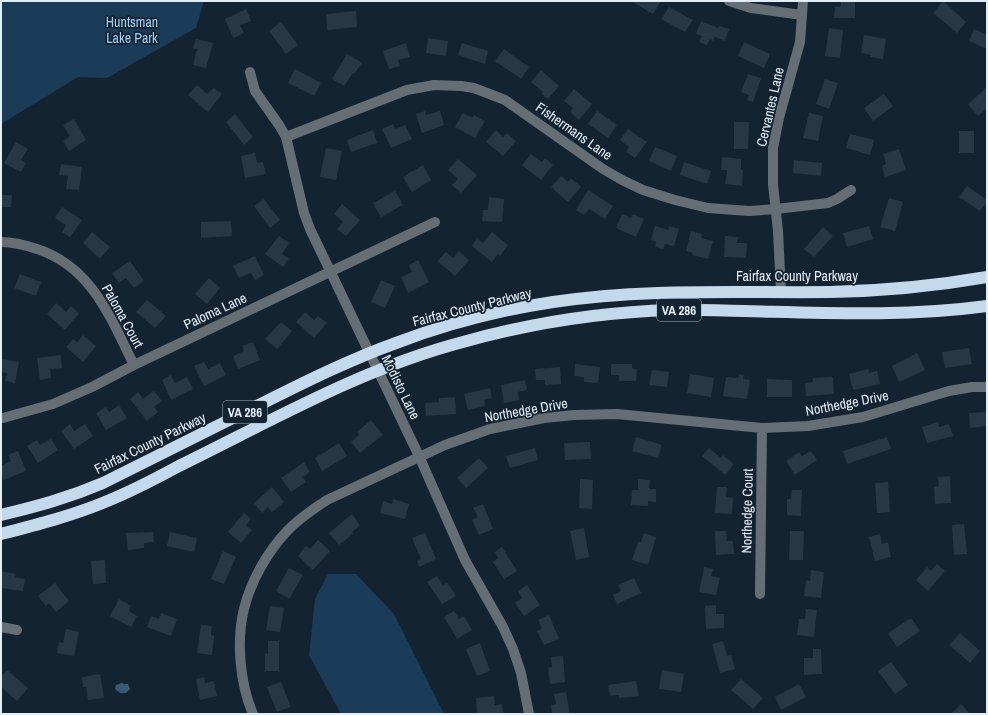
<svg xmlns="http://www.w3.org/2000/svg" width="988" height="715" font-family="'Archivo Narrow',sans-serif">
<rect width="100%" height="100%" fill="#132331"/>
<path fill="#1a3c58" d="M1 1H204L196 28 107 78 78 77 1 124Z
M328 574H356L394 614 444 714H341L309 655 315 599Z"/>
<path fill="#375a79" d="M122 683 124 684H128L130 689 126 693H120L115 689 116 685Z"/>
<path fill="#273746" d="M635 1H661L653 14 634 3Z
M841 1H855V18H834L835 7 841 6Z
M943 1 966 22 957 33 933 13Z
M669 7 693 20 685 32 661 19Z
M246 9 251 21 240 25 244 33 233 38 225 19Z
M356 11 357 27 327 30 326 14Z
M701 21 718 28 719 26 729 29 725 41 715 37 713 41 710 39 707 45 699 42 702 36 696 34Z
M281 22 298 45 286 54 269 31Z
M829 28 843 30 840 58 825 56Z
M974 29 987 35V49L969 41Z
M864 35 886 39 883 59 870 57 871 55 861 53Z
M428 38 448 41 446 56 426 53Z
M196 39 213 43 206 68 193 65 197 49 193 48Z
M744 42 770 54 764 68 738 56Z
M406 43 410 57 398 60 400 66 389 69 383 51Z
M462 43 488 51 485 64 458 55Z
M504 49 529 67 521 79 495 61Z
M347 54 362 63 354 74 353 73 344 86 332 79Z
M295 69 321 83 314 96 288 83Z
M541 70 559 86 548 99 541 93 543 92 531 82Z
M748 74 761 78 753 102 747 100 749 95 741 92Z
M825 79 838 83 829 109 816 104Z
M197 85 207 94 214 88 222 94 208 112 188 95Z
M987 87V108L978 116 968 104Z
M574 89 592 104 579 120 570 112 573 108 564 101Z
M884 94 893 106 873 121 864 108Z
M425 111 426 115 440 111 444 125 422 133 416 114Z
M597 111 617 125 608 138 588 124Z
M463 113 472 118 474 115 485 121 475 138 455 127Z
M809 113 823 116 818 141 803 138Z
M235 114 253 137 244 145 226 122Z
M74 119 86 140 69 151 63 141 70 136 63 125Z
M734 122H749L748 149H734Z
M393 124 395 129 405 125 412 139 391 148 382 129Z
M628 129 647 142 635 158 626 152 629 147 620 140Z
M373 130 377 143 351 152 347 140Z
M496 130 503 137 507 133 516 141 503 156 486 142Z
M959 131H974V153H959Z
M850 134 874 140 870 155 846 148Z
M16 142 28 149 21 160 26 163 21 172 4 163Z
M655 147 677 156 671 171 649 161Z
M326 148 342 151 336 180 320 177Z
M899 149 906 170 885 177 882 166 886 164 883 154Z
M255 153 257 163 263 162 266 174 245 178 241 156Z
M531 154 542 162 545 158 553 165 541 180 522 165Z
M722 157 741 159V169L743 170 742 186 725 184 727 170H721Z
M458 159 477 175 461 193 452 185 458 179 448 170Z
M794 160 822 163 821 176 793 173Z
M684 162 711 171 707 184 680 175Z
M61 164 82 167 79 190 66 189 68 176 59 175Z
M423 165 431 180 412 192 403 177Z
M561 176 568 182 571 178 581 187 568 202 551 187Z
M967 186 987 200V202L980 211 959 197Z
M588 190 613 206 605 219 589 209 584 215 576 210Z
M395 191 403 205 381 217 373 203Z
M1 195H12L11 207H1Z
M489 197 504 199 502 222 482 221 483 210H488Z
M889 198 903 202 895 231 880 227Z
M264 199 280 220 270 228 254 206Z
M342 204 360 220 346 236 337 229 343 222 334 214Z
M62 207 82 220 70 237 62 232 66 225 55 218Z
M622 214 631 218 633 214 644 219 636 237 616 228Z
M231 221 232 236 201 238V222Z
M655 226 668 230 669 226 679 229 674 246 665 244 663 249 655 247 656 242 651 240Z
M869 226 873 239 847 247 843 233Z
M823 227 833 236 814 257 804 249Z
M691 231 702 234 701 238 713 241 708 259 692 255 693 253 686 251Z
M92 232 110 247 100 259 83 243Z
M492 232 508 245 500 256 498 254 492 262 472 246 477 239 483 243Z
M279 236 289 243 282 254 289 259 283 267 265 254Z
M725 236 738 237 737 243H747L746 258 724 257Z
M459 251 469 260 455 276 437 261 446 252 453 258Z
M255 256 264 275 255 280 251 273 239 278 233 266Z
M418 260 429 282 408 293 401 277 412 272 409 265Z
M130 261 144 281 134 288 126 278 119 283 112 273Z
M20 274 41 282 36 296 14 288Z
M209 278 220 288 207 304 195 294Z
M381 280 395 286 385 308 371 302Z
M147 300 166 316 155 328 136 312Z
M56 303 66 312 71 306 79 313 65 330 47 314Z
M305 312 314 320 318 316 327 323 314 338 296 322Z
M281 322 292 331 277 349 265 339Z
M83 335 96 346 83 362 66 347 73 339 77 342Z
M253 342 260 360 238 369 233 356 244 351 242 346Z
M969 348 972 364 945 368 942 352Z
M917 353 925 370 899 382 892 366Z
M61 355 62 368 50 369 51 378 40 380 37 358Z
M1 359 19 362 15 383 5 381 7 373 1 372Z
M204 362 208 369 220 363 226 375 204 386 194 366Z
M575 364 600 367 598 383 584 382V377L574 376Z
M611 364H632V368L637 369 636 381H619V375H611Z
M560 367 561 384 545 385V380H536L535 369Z
M868 369 869 373 877 371 880 384 853 390 849 374Z
M652 370 669 372 667 387 649 385Z
M690 374 714 378 711 397 687 393Z
M739 374 744 375 743 379 750 380 747 399 723 396 726 377 738 378Z
M171 375 175 383 187 377 193 389 171 400 162 380Z
M833 377 834 394 806 396 805 383 813 382V378Z
M767 379 792 380V397H767Z
M525 380 527 390 518 392 519 400 504 403 501 385Z
M490 388 492 398 484 400 485 406 468 410 464 394Z
M154 391 162 401 154 407 158 412 147 421 130 399 138 392 143 399Z
M455 397 456 414 426 416 425 403 439 402V398Z
M119 405 127 418 106 430 96 413 106 407 109 412Z
M987 412V426L970 428 969 413Z
M371 420 383 435 360 453 351 442 359 435 357 432Z
M938 422 939 427 949 424 953 436 927 443 922 427Z
M70 424 74 431 85 424 93 436 74 449 61 431Z
M636 437 662 445 658 458 632 451Z
M887 437 891 449 847 464 843 451Z
M51 439 58 450 38 463 27 446 37 440 40 445Z
M590 442 591 459 565 460 564 443Z
M339 443 347 456 322 471 315 458Z
M535 448 538 460 510 468 506 456Z
M709 448 721 458 723 455 734 464 725 475 702 456Z
M18 451 26 471 3 480 1 474V466L11 461 8 455Z
M811 451 817 460 795 475 786 461 799 452 802 456Z
M479 458 488 468 466 488 457 478Z
M304 462 310 472 303 477 306 482 291 492 281 478Z
M950 476 951 503 935 504 934 487 939 486 938 477Z
M580 479 593 480 592 509 579 508Z
M638 479 650 480 649 489H656V502L648 501V506L631 505 632 490H638Z
M888 482 890 512 877 513 875 483Z
M272 487 284 502 272 512 268 507 262 513 254 503Z
M717 487H727L726 497 733 498 732 514 715 513Z
M792 490H802L801 516 787 515V499H791Z
M393 499 409 504 405 519 380 513 383 501 392 504Z
M483 504 493 529 479 535 472 520 478 517 473 508Z
M244 513 251 519 246 525 252 530 241 543 228 532Z
M352 514 360 525 352 532 353 534 339 545 329 533Z
M964 524 967 554 954 555 952 525Z
M584 528 589 557 576 560 570 531Z
M715 531H726L727 541H733L734 554 716 555Z
M790 531H804L803 560H789Z
M153 532 154 542 144 543V548L128 550 126 533Z
M170 532 197 538 194 552 167 546Z
M425 533 436 559 419 567 417 561 421 559 412 538Z
M644 533 656 537 648 565 632 560 638 542H641Z
M880 534 882 544 888 542 891 557 875 561 869 537Z
M318 540 330 551 313 570 298 556 306 546 310 549Z
M502 547 517 571 504 579 493 562 498 558 495 552Z
M223 551 236 557 224 584 211 579Z
M105 560 106 583 93 584 91 561Z
M937 564 945 571 928 591 916 580 927 567 931 571Z
M704 567 713 569 711 576 720 578 716 595 699 592Z
M289 568 303 575 289 599 276 591Z
M811 570 824 572 821 598 804 596 806 580 810 581Z
M1 571 16 574 15 577 25 579 23 591 1 588Z
M437 576 443 585 447 582 456 596 442 604 427 582Z
M634 578 641 593 617 604 613 595 621 591 618 585Z
M55 583 69 601 56 612 49 603 46 606 38 596Z
M527 585 540 605 524 616 515 603 522 598 518 591Z
M119 599 131 606 129 611 137 616 131 627 110 616Z
M716 605V614H724V628L706 629 705 606Z
M270 606 284 608 280 632 266 630Z
M806 609 817 610 814 637 797 635 799 619H805Z
M454 611 459 619 464 616 472 630 457 639 444 617Z
M161 613 177 619 171 636 147 627 151 616 159 619Z
M549 615 559 639 544 645 537 631 542 629 538 620Z
M911 618 920 631 897 647 888 633Z
M201 625 212 626 211 635 214 636 212 655 197 653Z
M66 629 79 632 74 656 57 653 59 642 63 643Z
M960 633 980 651 970 663 949 645Z
M268 641H279V671H265V653L268 654Z
M723 641 727 656 731 655 735 669 720 673 712 644Z
M480 643 490 671 477 676 466 649Z
M813 649H821L822 674 804 675V658H813Z
M563 656 565 682 550 684 548 668 552 667 551 657Z
M891 662 908 685 895 694 878 671Z
M7 670 28 688 17 701 1 687V677Z
M662 670 684 674 681 692 659 689Z
M100 674 104 698 88 700 86 687H83L82 677Z
M204 677 205 683 214 681 217 696 200 700 196 679Z
M741 679 763 698 753 709 731 690Z
M636 681 639 696 619 698V695L610 696 608 685Z
M281 682 291 707 277 712 267 687Z
M799 684 806 697 781 710 775 697Z
M566 692 570 714H552L551 705 556 704 554 694Z
M494 696 495 705 502 704 503 714H477L476 698Z
M961 704 970 714H951Z"/>
<g fill="none" stroke-linecap="round" stroke-linejoin="round">
<path stroke="#656d75" stroke-width="10" d="M729 1 751 8 802 15
M250 72 255 91 279 125 286 137 304 213 310 229 419 456 465 560 503 627 513 649 521 673 529 714
M286 137 407 90 434 85 461 86 474 88 505 100 603 169 622 180 643 190 675 200 708 208 749 211 776 209 828 203 837 199 851 190
M1 242C13 242 25 245 37 249 92 267 110 317 134 365
M781 292 778 231 773 184V148L779 118 800 42 803 1
M3 418 53 404 92 387 134 365 435 222
M760 594 762 428
M1 627 17 630
M253 714C240 684 236 641 244 609 251 580 268 551 288 530 300 518 313 509 327 500L445 445 490 429 544 418 574 415 617 414 762 428 808 426 863 417 949 391 972 387H987"/>
<path stroke="#c4d9ec" stroke-width="12" d="M1 515C38 506 68 498 103 483 153 458 203 433 253 408 299 385 346 361 396 343 446 324 500 310 553 302 645 288 737 293 830 292 883 291 935 286 987 277
M1 534C36 525 71 516 105 502 130 492 155 479 179 466 271 421 363 368 463 342 531 323 601 312 672 310 696 309 720 311 744 311 825 313 906 317 987 306"/>
</g>
<g text-anchor="middle" stroke-width="3.5" stroke-linejoin="round" paint-order="stroke">
<g fill="#132331" stroke="#a5b0bc" stroke-width="1">
<rect x="657" y="299" width="44" height="22" rx="3"/>
<rect x="223" y="401" width="44" height="22" rx="3"/>
</g>
<g font-size="13" font-weight="bold" fill="#e3edf7">
<text x="679" y="315">VA 286</text>
<text x="245" y="417">VA 286</text>
</g>
<g font-size="14" fill="#a4d2fc" stroke="#132331">
<text x="132" y="27">Huntsman<tspan x="132" dy="16">Lake Park</tspan></text>
</g>
<g font-size="14" fill="#e3edf7" stroke="#132331">
<text transform="translate(770 107) rotate(-77)" y="5">Cervantes Lane</text>
<text transform="translate(574 131) rotate(35)" y="5">Fishermans Lane</text>
<text x="797" y="281">Fairfax County Parkway</text>
<text transform="translate(472 307) rotate(-14)" y="5">Fairfax County Parkway</text>
<text transform="translate(215 311) rotate(-25)" y="5">Paloma Lane</text>
<text transform="translate(123 316) rotate(61)" y="5">Paloma Court</text>
<text transform="translate(401 387) rotate(64)" y="5">Modisto Lane</text>
<text transform="translate(847 403) rotate(-11)" y="5">Northedge Drive</text>
<text transform="translate(526 410) rotate(-10)" y="5">Northedge Drive</text>
<text transform="translate(150 443) rotate(-26)" y="5">Fairfax County Parkway</text>
<text transform="translate(747 511) rotate(-89)" y="5">Northedge Court</text>
</g>
</g>
<rect width="988" height="715" fill="none" stroke="#e3edf7" stroke-width="4"/>
</svg>
